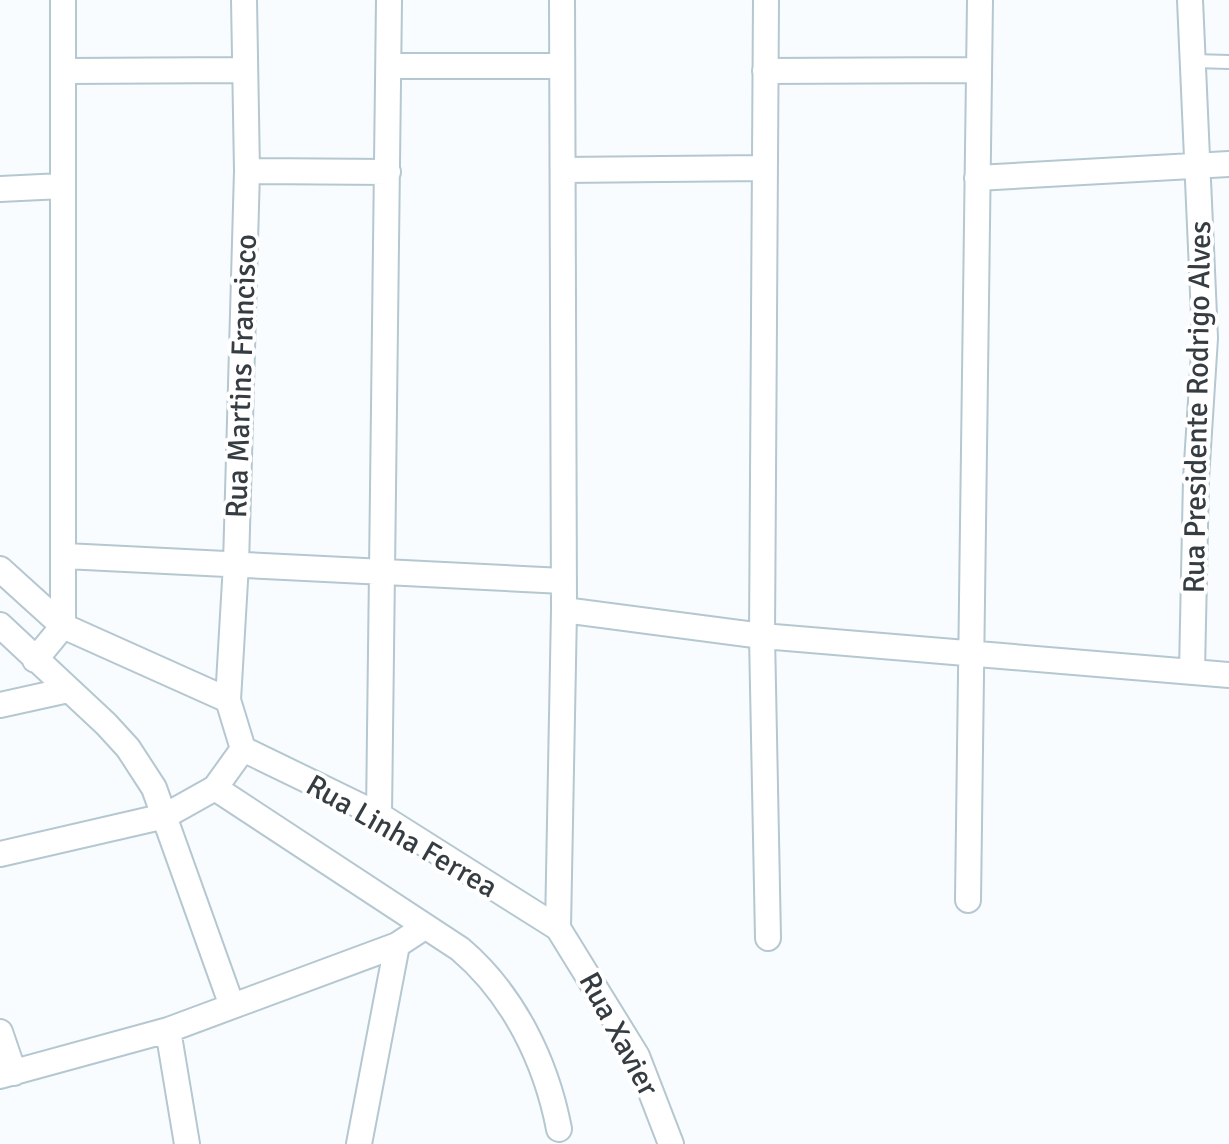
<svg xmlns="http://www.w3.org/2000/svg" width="1229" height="1144" font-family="Signika,sans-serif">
<rect width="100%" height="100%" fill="#f8fcfe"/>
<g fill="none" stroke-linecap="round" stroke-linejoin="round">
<defs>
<path id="lane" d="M1194 61 1229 62"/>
<path id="street" d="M766 0 762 636 768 938
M1190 0 1205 338 1196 479 1192 671
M389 66H562
M66 71 245 70
M765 71 978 70
M563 170 763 168
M247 171 388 172
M977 178 1229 164
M0 189 62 186
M65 556 563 581
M0 569 63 626 228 700
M564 610 762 636 1229 675
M0 625 106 724 128 748 154 788 232 1006
M35 660 63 626V0
M0 705 68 690
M243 749 228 700 236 564 247 171 244 0
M243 749 379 815 558 928 637 1056 671 1144
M215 788 460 949C513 994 546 1061 559 1129
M379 815 389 0
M0 854 165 816 215 788 243 749
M968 900 980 0
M558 928 564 610 562 0
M168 1030 187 1144
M0 1032 14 1073
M0 1076 168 1030 397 945 423 928
M359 1144 397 945"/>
</defs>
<use href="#lane" stroke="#b5c7d1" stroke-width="16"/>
<use href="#street" stroke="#b5c7d1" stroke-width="28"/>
<use href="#lane" stroke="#fff" stroke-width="12"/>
<use href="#street" stroke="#fff" stroke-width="24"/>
</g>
<g text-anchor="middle" stroke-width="8" stroke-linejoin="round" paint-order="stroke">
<g font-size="30" fill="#363d42" stroke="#fff">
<text transform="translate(241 376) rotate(-88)" y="10">Rua Martins Francisco</text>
<text transform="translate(1197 407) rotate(-89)" y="10">Rua Presidente Rodrigo Alves</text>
<text transform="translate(402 836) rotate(30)" y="10">Rua Linha Ferrea</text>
<text transform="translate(619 1034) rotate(62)" y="10">Rua Xavier</text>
</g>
</g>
</svg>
